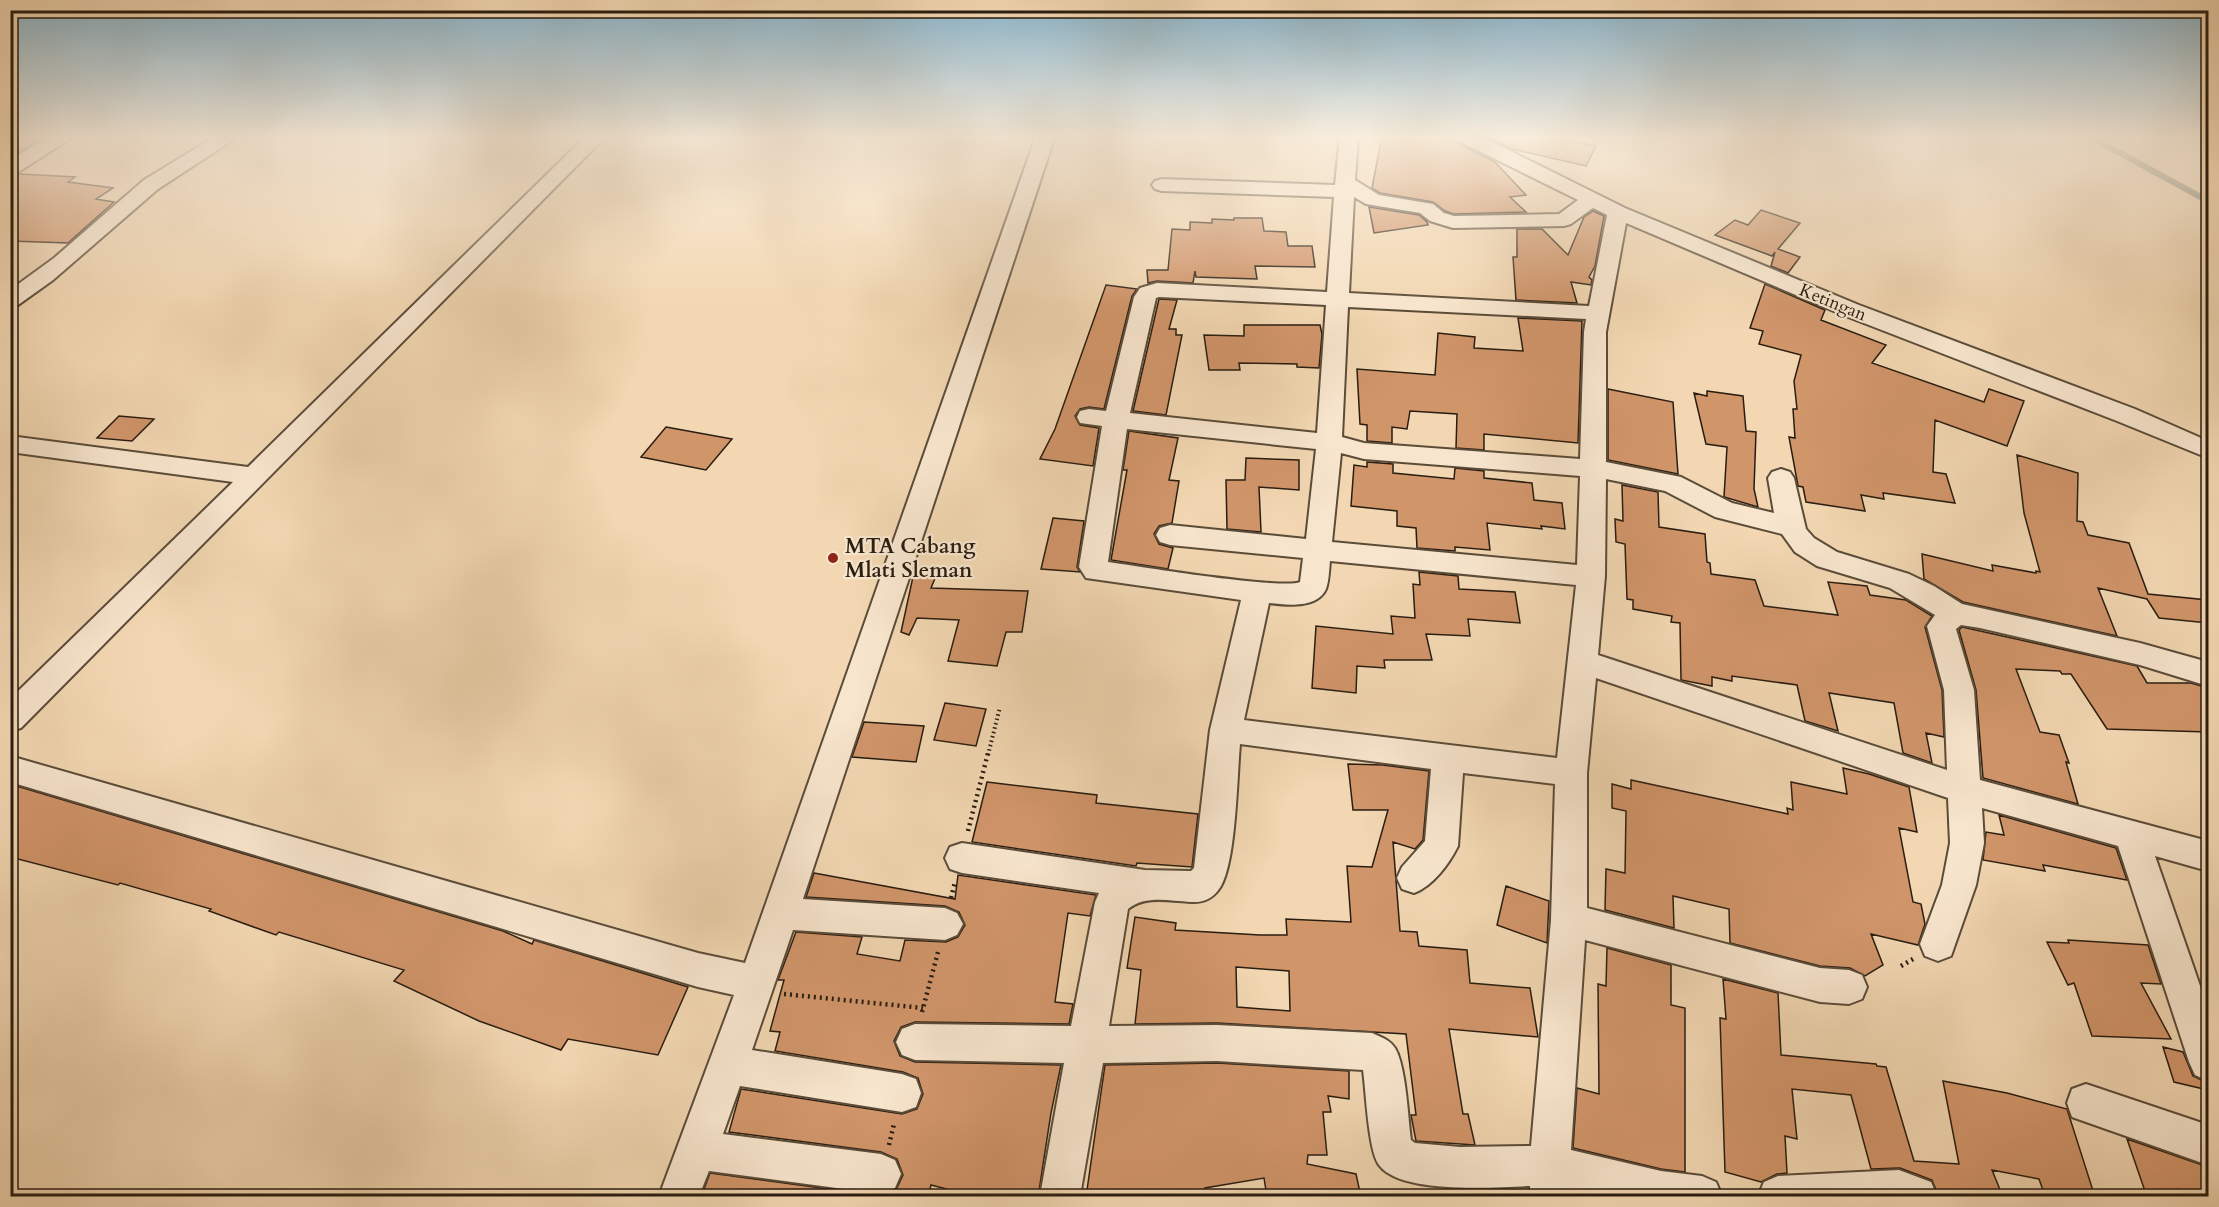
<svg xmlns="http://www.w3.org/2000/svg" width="2219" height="1207" font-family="Cardo,serif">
<rect width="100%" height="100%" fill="#f2d7b2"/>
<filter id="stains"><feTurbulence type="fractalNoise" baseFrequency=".00333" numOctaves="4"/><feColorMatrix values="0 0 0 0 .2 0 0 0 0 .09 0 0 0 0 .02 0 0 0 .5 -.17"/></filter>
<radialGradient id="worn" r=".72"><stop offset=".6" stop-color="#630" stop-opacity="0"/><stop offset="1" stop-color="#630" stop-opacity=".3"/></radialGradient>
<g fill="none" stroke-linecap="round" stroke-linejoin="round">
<path stroke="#6e7b6c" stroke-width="6" d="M2089 136 2208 201"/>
</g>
<path fill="#d1956a" stroke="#291d11" stroke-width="1.5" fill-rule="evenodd" d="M10 136H46L10 157Z
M1382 136H1453L1456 142 1495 162 1526 195 1510 197 1526 212 1454 214 1445 211 1433 202 1380 193 1372 188Z
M1494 136H1551L1596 146 1586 166 1512 149 1493 140Z
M20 174 75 177 68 182 113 188 96 199 114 202 68 243 10 241V177Z
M1369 207 1419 215 1427 222 1428 225 1374 233Z
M1761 210 1800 223 1778 249 1800 257 1788 273 1771 266 1775 252 1772 256 1715 235 1735 220 1748 225Z
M1593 211 1604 216 1595 266 1589 277 1592 280 1591 285 1571 282 1577 303 1516 300 1513 257H1517V229H1542L1568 255 1584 217Z
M1234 218H1262L1264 231 1286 232 1288 246H1312L1315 267 1255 266 1257 279 1196 277 1195 271 1193 283 1157 281 1148 283 1147 270H1168L1172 229 1190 230V222L1212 223V219L1234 220Z
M1765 284 1825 310 1821 320 1886 345 1872 363 1984 402 1989 389 2024 401 2007 446 1935 420 1933 472 1946 474 1955 503 1883 493 1884 499 1861 495 1865 511 1806 502 1803 487 1798 486 1789 437 1795 438 1793 409H1797L1794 381 1801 355 1759 344 1763 331 1750 328Z
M1106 285 1137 289 1132 296 1104 409 1089 407 1080 409 1075 416 1080 425 1099 428 1093 466 1040 459 1055 429Z
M1159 299 1177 300 1169 329H1176V335H1182L1166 415 1133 411Z
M1518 318 1582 321 1578 443 1484 434V450L1456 448 1457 414 1410 411 1407 429 1392 427V443L1367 441V425L1360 424 1357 369 1435 375 1438 333 1475 337 1474 348 1523 351Z
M1244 325H1320L1322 334 1319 368 1297 367V364L1239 363 1240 370H1209L1204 335 1244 336Z
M1608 389 1673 402 1678 474 1608 460Z
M1707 391 1743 396 1746 431 1756 432 1754 489 1758 507 1724 497 1727 447 1706 444 1694 393 1707 396Z
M119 416 154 419 132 441 97 438Z
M666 427 732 439 706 470 641 457Z
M1129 431 1178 438 1169 480 1179 481 1172 523 1159 526 1154 534 1159 544 1173 548 1168 569 1111 560 1127 470H1123Z
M2017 455 2078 473 2077 521 2083 522 2088 535 2129 543 2148 594 2208 600V623L2159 618 2147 599 2098 588 2117 636 1963 602 1924 579 1922 554 1993 571 1992 565 2036 573V571L2040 572 2024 513Z
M1246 458 1299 460V490L1259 487 1261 532 1227 529 1226 480H1245Z
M1367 462 1393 464V473L1454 479 1455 468 1484 471V478L1532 483 1534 500 1562 503 1565 529 1541 526 1542 529 1487 523 1490 550 1455 547V551L1417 548 1416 528 1397 526V511L1351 506 1354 465 1367 467Z
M1622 485 1658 492 1659 527 1705 534 1707 562 1710 563 1711 574 1755 580 1764 606 1838 615 1828 582 1867 586 1870 595 1906 600 1932 616 1925 627 1942 690 1944 737 1926 733 1932 763 1903 753 1894 703 1829 693 1838 731 1805 721 1797 685 1732 676V681L1712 677V686L1681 680 1680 623 1671 622 1672 616 1633 609V600L1627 599 1625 544 1616 542 1615 519 1623 521Z
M1053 518 1084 521 1077 567 1080 572 1041 569Z
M914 572 936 576 931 588 1028 591 1022 632H1006L997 666 948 661 959 620 917 618 909 635 901 632Z
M1419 572 1458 576 1459 589 1515 592 1520 623 1468 619 1470 636 1426 634 1432 660H1384L1385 668 1357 666 1356 693 1312 688 1316 626 1393 634 1391 616 1415 618 1413 584 1420 585Z
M1962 627 2137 666 2147 683H2191L2208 688V732L2107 729 2071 674H2062L2060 671 2016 669 2040 732 2059 735 2069 763 2066 762 2078 804 1983 778 1976 690 1959 630Z
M945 703 986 709 976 746 934 740Z
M864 722 924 726 916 762 852 757Z
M1348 764 1383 765 1429 771 1423 840 1415 849 1393 842 1400 931 1417 932 1419 946 1467 950 1470 983 1530 988 1538 1037 1449 1029 1463 1114H1468L1475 1145 1416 1141 1411 1115H1416L1406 1034 1217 1023 1135 1024 1141 970 1127 968 1135 917 1176 923 1175 930 1260 935H1287L1286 919 1351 922 1347 866 1372 867 1388 810H1353ZM1236 967 1289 971 1290 1011 1237 1007Z
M1843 768 1869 774 1909 787 1917 832 1899 828 1913 902 1921 904 1925 924 1918 945 1871 934 1883 965 1865 976 1850 968 1820 966 1730 943 1729 909 1673 896 1674 928 1605 910 1606 869 1625 873 1626 811 1612 808V784L1631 789V780L1788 814 1787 808 1793 810 1791 782 1847 794Z
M987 782 1097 795 1096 803 1198 814 1192 867 1137 863 1136 866 972 842Z
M10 784 503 931 532 944 534 940 688 987 658 1055 568 1039 561 1050 479 1021 394 981 404 970 279 932 276 935 209 911 211 909 120 883 118 885 10 857Z
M1999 815 2116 848 2127 880 2043 865 2045 871 1983 860 1986 832 2004 835Z
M814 873 955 899 958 875 1096 895 1090 916 1068 913 1055 1002 1073 1004 1069 1024 915 1022 901 1027 894 1041 900 1056 915 1062 1061 1065 1051 1113 1038 1197H977L931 1185 928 1197H701L710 1173 881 1196 896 1190 903 1175 897 1159 881 1152 729 1132 741 1089 902 1114 917 1109 923 1094 918 1078 903 1072 775 1051 780 1032 770 1031 784 980H778L796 932 862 937 857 954 900 961 905 940 946 942 958 937 965 925 959 912 945 906 806 897Z
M1506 886 1549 901 1547 943 1497 925Z
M2068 940 2148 945 2161 984 2141 983 2171 1039 2092 1036 2074 983 2068 985 2047 942 2069 943Z
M1607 948 1671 965V1005L1685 1008V1172L1661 1169 1573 1148 1577 1088 1599 1094 1598 984 1606 986Z
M1723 979 1778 993 1781 1055 1876 1064 1877 1066 1886 1067 1914 1161 1959 1164 1943 1081 2007 1093 2067 1109 2095 1197H2068L2044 1193 2039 1179 1992 1170 2003 1197H1939L1932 1180 1900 1168 1871 1169 1851 1095 1792 1089 1797 1139 1785 1136 1787 1173 1777 1174 1761 1182 1725 1172 1720 1018 1726 1019Z
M2163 1047 2183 1052 2193 1076 2208 1083V1090L2174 1082Z
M1217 1063 1349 1071V1099L1328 1096 1331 1112H1323L1327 1155H1308L1307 1164 1356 1174 1361 1197H1267L1264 1178 1205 1188 1204 1197H1086L1105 1065Z
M2127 1139 2208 1167V1196L2176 1189 2179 1197H2147Z"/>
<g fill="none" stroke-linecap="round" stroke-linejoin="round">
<defs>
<path id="minor" d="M51 136H74L17 173 10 175V160Z
M216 136H239L158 189 53 280 18 305 10 307V290L54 258 144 180Z
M586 136H606L21 728 10 731V699L233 482 10 452V436L248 467Z
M1036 136H1055L803 899 945 908 957 913 963 924 957 935 945 940 793 930 752 1050 902 1074 916 1079 921 1093 916 1107 902 1112 740 1086 723 1134 881 1154 895 1160 901 1174 895 1188 881 1194 709 1171 699 1196H659L734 995 698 987 10 782V756L698 953 745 963Z
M1340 136H1358L1355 180 1379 195 1433 204 1444 213 1454 216 1559 214 1578 200 1457 140 1455 136H1480L1625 208 1859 305 2135 409 2208 441V458L2117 421 1843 315 1626 223 1606 332V462L1681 477 1732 503 1774 513 1768 478 1772 472 1781 469 1790 472 1794 478 1806 529 1814 538 1837 552 1909 574 1934 586 1962 604 2140 643 2208 662V686L2140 665 1980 628 1961 625 1956 629 1974 690 1980 780 2208 841V871L2155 856 2208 1009V1081L2195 1075 2189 1062 2118 846 1982 808 1984 843 1976 885 1951 956 1938 961 1925 956 1920 944 1942 885 1950 843 1948 798 1596 678 1587 773V908L1820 968 1849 970 1862 975 1867 987 1862 999 1849 1004 1820 1002 1585 940 1571 1150 1661 1171 1702 1176 1716 1182 1722 1196H1597L1571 1190 1570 1196H1530V1186C1496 1187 1401 1195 1379 1165 1368 1150 1366 1090 1363 1070L1217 1061 1103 1063 1080 1196H1040L1064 1063 915 1060 902 1055 896 1042 902 1029 915 1024 1071 1026 1095 902 1099 893 962 873 950 869 945 858 950 847 962 843 1145 870 1191 871 1194 868 1210 730 1241 600 1086 578 1079 567 1102 426 1080 423 1077 417 1080 411 1089 409 1106 411 1134 297 1140 288 1157 283 1327 292 1334 197 1162 191 1155 189 1152 185 1155 181 1162 179 1335 185ZM1354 197 1366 204 1420 213 1430 221 1453 228 1564 226 1571 224 1593 208 1607 215 1589 306 1349 293ZM1159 297 1326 305 1317 433 1130 413 1156 298ZM1348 307 1586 319 1584 332 1580 459 1364 443 1342 437ZM1127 429 1316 449 1306 539 1170 525 1160 528 1156 535 1160 542 1170 545 1303 558 1300 582C1282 590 1137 566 1108 562ZM1341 453 1364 459 1580 476 1577 565 1332 542ZM1606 479 1665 491 1715 517 1782 534 1795 552 1817 566 1890 588 1935 615 1927 626 1944 690 1947 770 1598 655 1605 576ZM1330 561 1576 585 1557 758 1244 720 1269 603C1286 605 1317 609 1326 589 1329 581 1329 570 1330 561ZM1240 744 1431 769 1425 841 1402 867 1397 878 1402 889 1414 893C1433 886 1449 864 1458 846L1463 773 1555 784 1551 920 1531 1146 1460 1147 1415 1143 1411 1140C1408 1118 1406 1066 1395 1048 1390 1040 1381 1037 1372 1033L1217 1025 1109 1026 1128 909C1145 895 1170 901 1190 902 1204 903 1214 898 1221 886 1236 859 1237 778 1240 744Z
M2086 1084 2208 1125V1165L2072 1117 2067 1103 2072 1089Z
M1899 1170 1931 1182 1937 1196H1758L1764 1182 1778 1176Z"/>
</defs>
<use href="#minor" stroke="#5b4c39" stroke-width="4"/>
<path stroke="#291d11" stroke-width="4" stroke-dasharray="1.5 3" stroke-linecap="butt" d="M988 755 1000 707"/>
<path stroke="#291d11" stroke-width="4.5" stroke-dasharray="2 4" stroke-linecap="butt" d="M968 831 988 753
M951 898 955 882
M1901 966 1913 959
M784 994 923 1008
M922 1012 938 952
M889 1145 894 1124"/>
<use href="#minor" fill="#f7e5cd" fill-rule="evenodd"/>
</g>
<linearGradient id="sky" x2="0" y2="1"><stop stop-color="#89b6ce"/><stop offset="0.45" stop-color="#f9eddc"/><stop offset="1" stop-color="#f9eddc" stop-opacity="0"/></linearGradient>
<rect width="2219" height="305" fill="url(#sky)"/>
<circle fill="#8f2418" stroke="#f7e5cd" stroke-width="2" cx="833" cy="558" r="6"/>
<g text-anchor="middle" stroke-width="4.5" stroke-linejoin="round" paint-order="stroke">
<g font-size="18" fill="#291d11" stroke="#f7e5cd">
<text transform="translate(1833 302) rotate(22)" y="6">Ketingan</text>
</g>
<g font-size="21" font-weight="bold" fill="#291d11" stroke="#f7e5cd" text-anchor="start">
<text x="845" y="553">MTA Cabang<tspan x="845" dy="24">Mlati Sleman</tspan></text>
</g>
</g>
<rect width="2219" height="1207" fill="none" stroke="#f2d7b2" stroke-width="36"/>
<rect x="12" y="12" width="2195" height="1183" fill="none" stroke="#291d11" stroke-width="3"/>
<rect x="18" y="18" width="2183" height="1171" fill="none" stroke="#291d11" stroke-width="1.5"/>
<rect width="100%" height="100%" filter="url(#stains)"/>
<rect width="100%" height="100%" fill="url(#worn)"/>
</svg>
